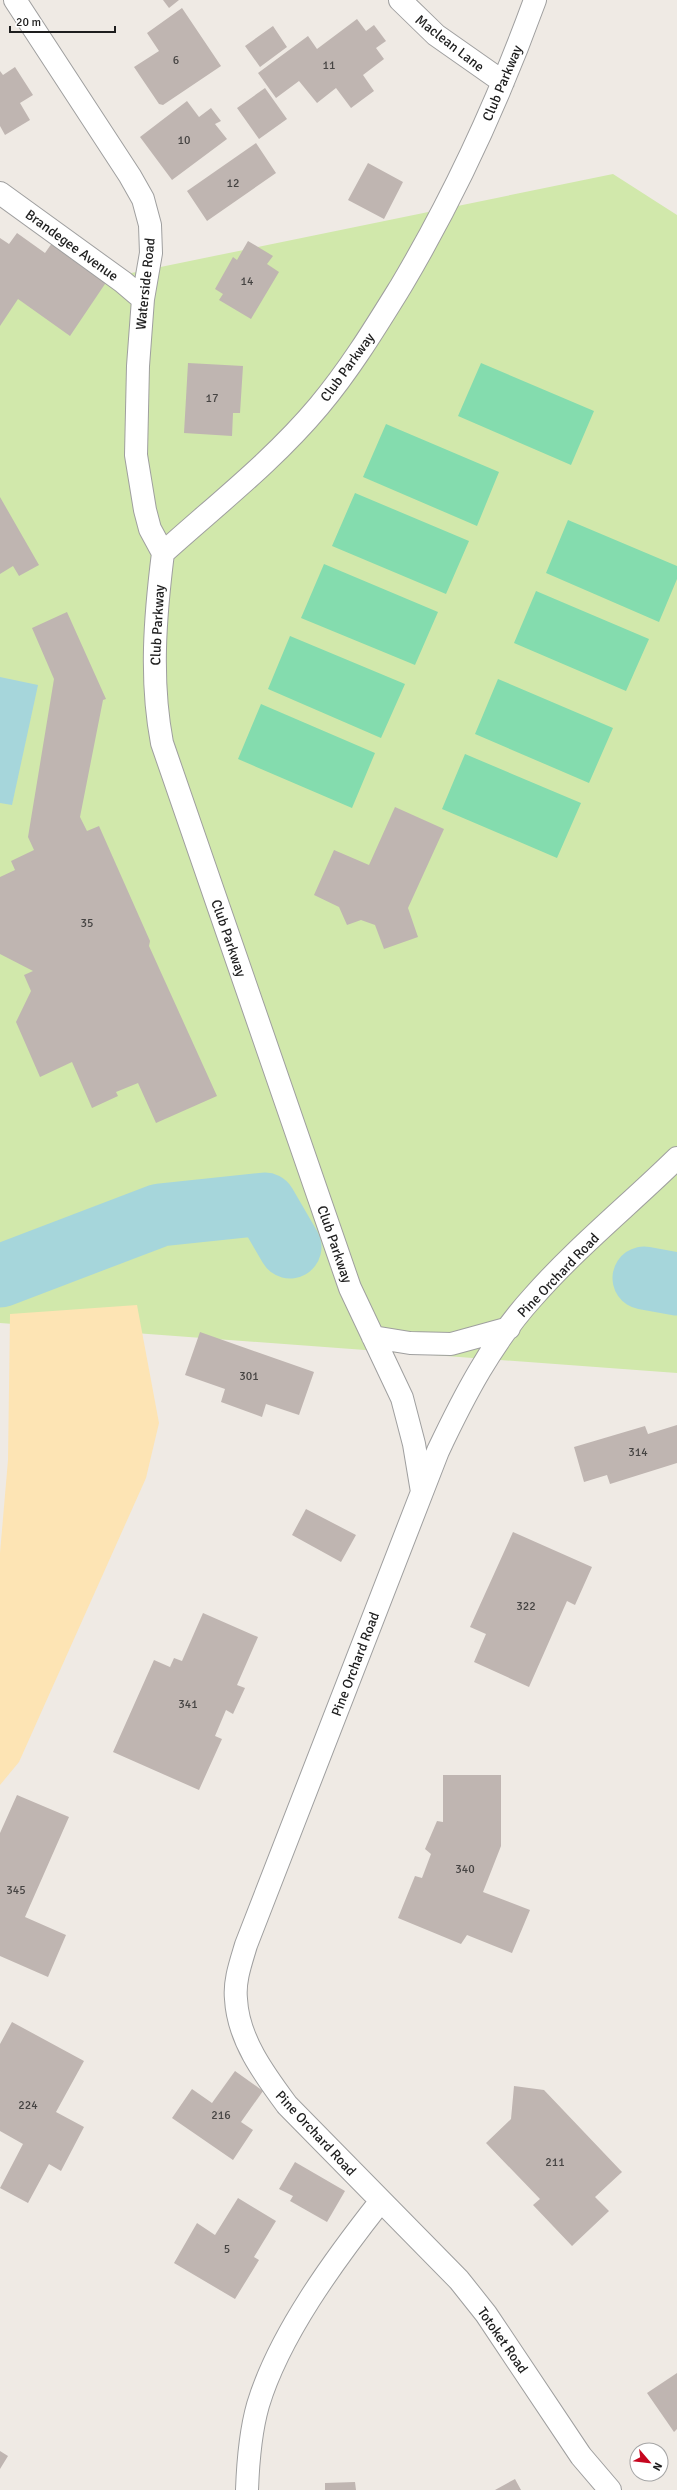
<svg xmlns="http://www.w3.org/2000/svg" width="677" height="2490" font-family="Signika,sans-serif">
<rect width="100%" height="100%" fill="#efeae4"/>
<path fill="#d1e8ab" d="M613 174 677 215V1373L0 1323V300Z"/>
<path fill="#fde4b4" d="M137 1305 159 1423 146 1478 19 1762 0 1785V1553L8 1460 10 1314Z"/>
<path fill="#84dcae" d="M481 363 594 411 571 465 458 416Z
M386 424 499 472 477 526 363 477Z
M355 493 469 541 446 594 332 546Z
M568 520 677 566V579L659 622 546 573Z
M324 564 438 612 415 665 301 618Z
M536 591 649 639 626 691 514 643Z
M290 636 405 684 381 738 268 689Z
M498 679 613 728 589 783 475 734Z
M261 704 375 753 352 808 238 759Z
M465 754 581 803 557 858 442 809Z"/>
<path fill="#a6d6db" d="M0 677 38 685 12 805 0 803Z"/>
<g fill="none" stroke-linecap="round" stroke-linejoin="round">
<path stroke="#a6d6db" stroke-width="63" d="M0 1276 160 1215 265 1204 290 1247
M644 1278 677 1284"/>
</g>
<path fill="#bfb5b1" d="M163 0H179L169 8Z
M182 8 221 66 163 105 159 104 134 67 159 51 147 33Z
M357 19 366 31 374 25 386 41 376 48 384 59 363 75 374 91 351 108 336 88 317 103 299 81 276 98 258 73 308 36 317 49Z
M273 26 287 47 260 67 245 46Z
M15 67 33 95 20 103 30 120 5 135 0 126V71L3 75Z
M265 88 287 119 259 139 237 108Z
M187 101 199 117 211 108 221 121 215 124 227 139 172 180 140 137Z
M256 143 276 173 207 221 187 191Z
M368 163 403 182 384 219 348 200Z
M17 233 45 253 52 243 107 281 70 336 18 299 0 326V238L9 244Z
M248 241 273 256 267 264 279 272 251 319 219 300 223 294 215 289 233 257 237 260Z
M188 363 243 366 240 413H233L232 436 184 433Z
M0 497 39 565 19 576 13 566 0 574Z
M67 612 106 699 103 700 80 817 87 831 99 826 150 941 149 946 217 1096 156 1123 138 1083 116 1092 118 1096 92 1108 72 1062 40 1077 16 1022 31 991 24 975 33 971 0 954V877L15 870 11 861 34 850 28 837 54 679 32 628Z
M395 807 444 829 408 908 418 937 384 949 375 925 361 920 347 925 339 907 314 895 334 850 369 865Z
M200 1332 314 1372 299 1415 266 1404 262 1417 221 1402 225 1389 185 1375Z
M677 1425V1463L610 1484 607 1475 584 1482 574 1447 645 1426 648 1434Z
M306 1509 356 1535 341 1562 292 1535Z
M513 1532 592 1567 575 1605 567 1601 529 1687 474 1662 486 1634 470 1627Z
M203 1613 258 1637 237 1685 245 1688 233 1714 226 1710 215 1736 222 1739 199 1790 113 1752 154 1660 170 1667 174 1658 182 1661Z
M443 1775H501V1846L483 1892 530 1910 512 1953 467 1935 461 1944 398 1918 415 1876 422 1878 431 1854 425 1849 437 1821 443 1822Z
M17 1795 69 1817 25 1917 66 1935 48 1977 0 1956V1833Z
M12 2022 84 2061 56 2112 84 2127 61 2171 49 2164 28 2203 0 2188 23 2144 0 2131V2044Z
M235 2071 263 2091 241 2122 253 2130 233 2160 172 2118 192 2089 212 2103Z
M514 2086 544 2090 622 2172 595 2197 609 2211 572 2246 533 2205 540 2199 486 2143 511 2119Z
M295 2162 345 2191 327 2222 290 2201 293 2196 279 2189Z
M238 2198 276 2221 254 2257 259 2260 235 2299 174 2263 197 2223 215 2235Z
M677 2373V2429L674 2432 647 2393Z
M0 2451 8 2456 0 2469Z
M515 2479 521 2490H495Z
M355 2482 356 2490H325V2483Z"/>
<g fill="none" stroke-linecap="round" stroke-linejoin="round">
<defs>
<path id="minor" d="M15 0 130 176 143 199 150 225 151 253 143 299 138 366 136 455 145 510 150 529 163 553
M400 0 436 35 503 82
M0 193 123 282 143 299
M373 1337 410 1343 451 1344 509 1328
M422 1492 414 1444 402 1398 350 1288 162 743C150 680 155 617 163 553 215 506 273 461 319 406 350 369 375 328 401 286 455 195 499 99 535 0
M247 2490C248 2462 250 2433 258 2405 279 2335 335 2259 380 2202
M610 2490 581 2456 486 2314 459 2280 287 2105C264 2074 238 2039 236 1999 234 1981 241 1962 246 1945L438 1451C464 1396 492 1342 533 1297 577 1247 629 1205 677 1158"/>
</defs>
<use href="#minor" stroke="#9f9f9f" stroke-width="24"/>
<use href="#minor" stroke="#fff" stroke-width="22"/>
</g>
<g text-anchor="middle" stroke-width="4" stroke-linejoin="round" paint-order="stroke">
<g font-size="12" fill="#464443">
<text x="176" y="64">6</text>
<text x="329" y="69">11</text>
<text x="184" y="144">10</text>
<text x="233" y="187">12</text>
<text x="247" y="285">14</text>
<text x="212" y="402">17</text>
<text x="87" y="927">35</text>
<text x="249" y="1380">301</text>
<text x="638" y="1456">314</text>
<text x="526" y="1610">322</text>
<text x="188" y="1708">341</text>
<text x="465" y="1873">340</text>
<text x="16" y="1894">345</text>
<text x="28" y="2109">224</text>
<text x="221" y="2119">216</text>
<text x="555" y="2166">211</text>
<text x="227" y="2253">5</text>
</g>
<g font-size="14" fill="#1e1e1e" stroke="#fff">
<text transform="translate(450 43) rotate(38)" y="5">Maclean Lane</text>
<text transform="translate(502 83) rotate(-67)" y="5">Club Parkway</text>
<text transform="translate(72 245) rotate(36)" y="5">Brandegee Avenue</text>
<text transform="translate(145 284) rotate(-84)" y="5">Waterside Road</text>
<text transform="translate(347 367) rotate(-54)" y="5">Club Parkway</text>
<text transform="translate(157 625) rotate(-87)" y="5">Club Parkway</text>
<text transform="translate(229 938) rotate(71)" y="5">Club Parkway</text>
<text transform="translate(335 1244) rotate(71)" y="5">Club Parkway</text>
<text transform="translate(558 1275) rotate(-46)" y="5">Pine Orchard Road</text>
<text transform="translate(355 1664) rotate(-69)" y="5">Pine Orchard Road</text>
<text transform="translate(316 2133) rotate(47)" y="5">Pine Orchard Road</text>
<text transform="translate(503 2340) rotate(55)" y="5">Totoket Road</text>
</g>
</g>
<g transform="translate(649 2462) rotate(118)"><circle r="19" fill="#ffffff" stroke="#a5a5a5"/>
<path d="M0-3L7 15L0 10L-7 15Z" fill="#c6061f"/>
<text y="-6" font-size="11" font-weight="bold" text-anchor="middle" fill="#1e1e1e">N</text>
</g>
<path d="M10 26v6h105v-6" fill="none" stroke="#1e1e1e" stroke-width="2"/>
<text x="16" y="26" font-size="12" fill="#1e1e1e" stroke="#ffffff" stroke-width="3" paint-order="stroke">20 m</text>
</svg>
